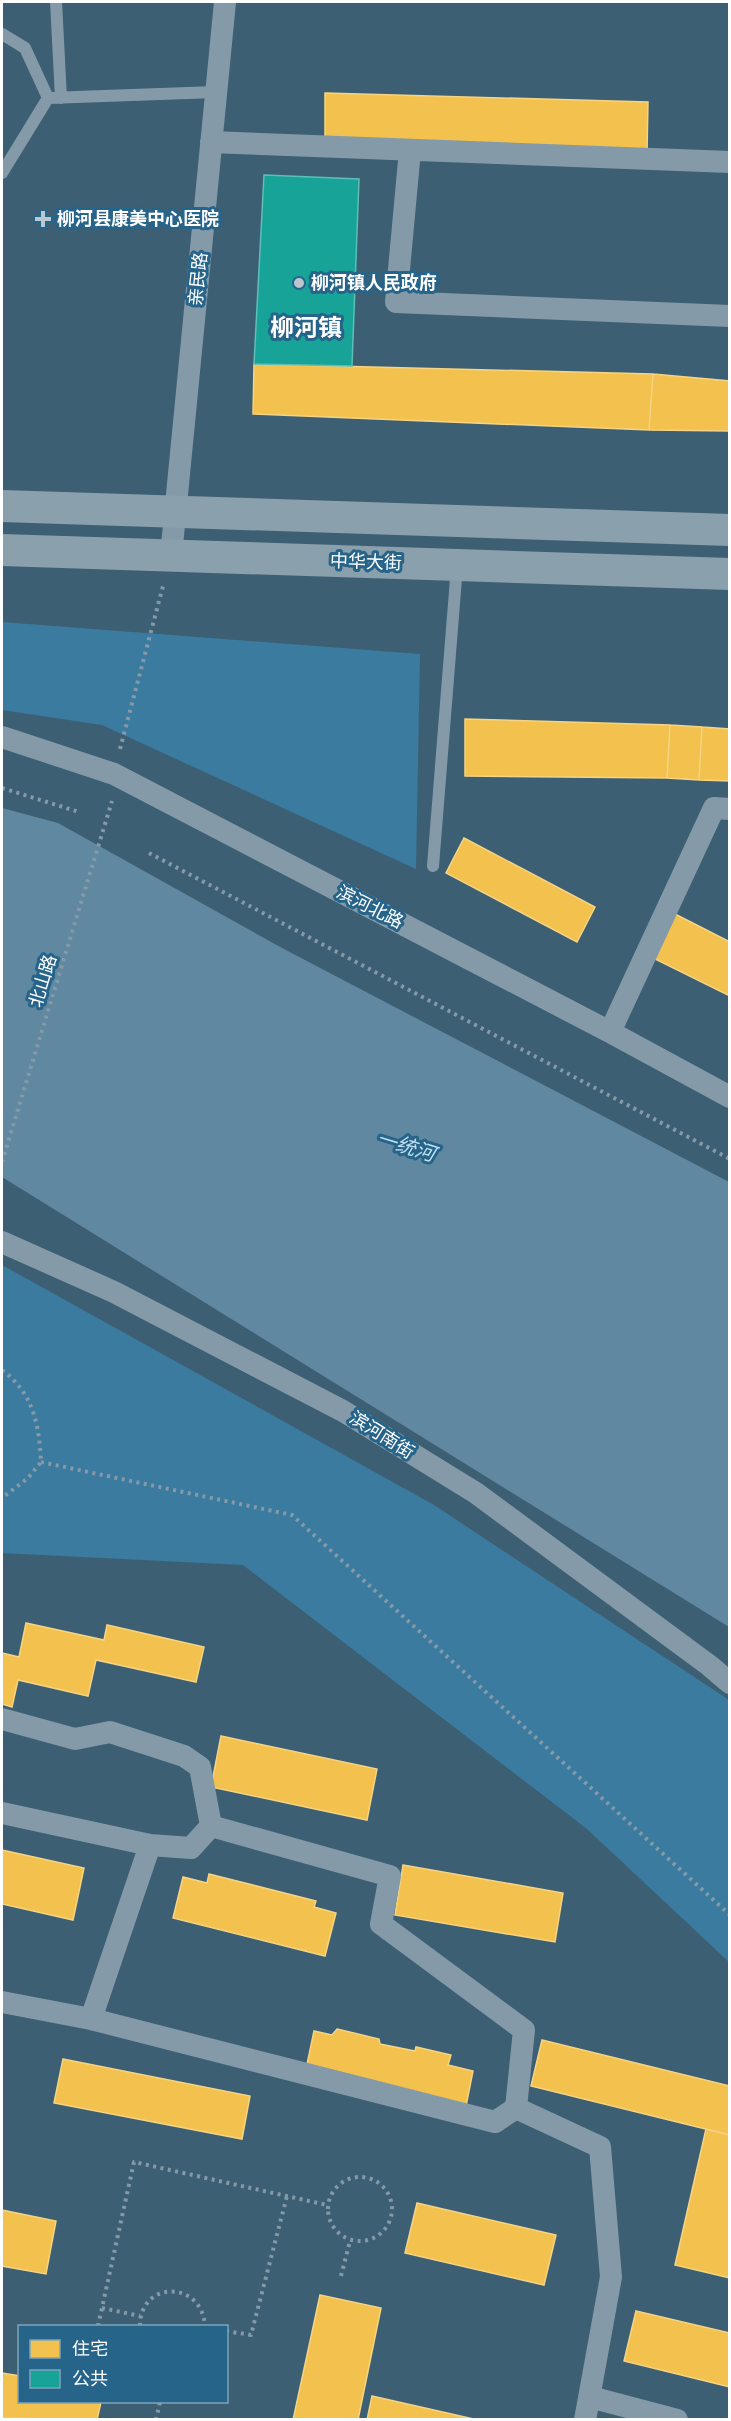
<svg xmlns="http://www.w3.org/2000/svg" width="731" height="2421" font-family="'Golos Text','Noto Sans SC',sans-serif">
<rect width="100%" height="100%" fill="#3d5f74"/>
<path fill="#3b7b9f" d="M2 622 420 654 416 869 102 725 2 710Z
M2 1265 434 1505 729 1700V1962L587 1829 243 1565 2 1553Z"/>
<path fill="#6088a1" d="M2 808 58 823 282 948 729 1182V1627L2 1177Z"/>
<path fill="#f2c14e" stroke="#f6d483" stroke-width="1.5" d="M325 93 648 102 647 153 325 144Z
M254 364 653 374 649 430 253 414Z
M653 374 730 381V431L649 430Z
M465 719 670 725 667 778 465 776Z
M670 725 702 727 699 780 667 778Z
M702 727 730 729V781L699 780Z
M464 838 595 907 577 942 446 873Z
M675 914 730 942V996L653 958Z
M26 1623 104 1640 107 1625 204 1647 196 1682 96 1660 88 1696 18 1680 12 1707 2 1704V1653L19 1657Z
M221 1736 377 1769 367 1820 211 1787Z
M2 1850 84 1868 73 1920 2 1904Z
M403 1865 563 1893 555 1942 395 1915Z
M209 1874 316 1901 314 1907 336 1913 325 1956 173 1918 183 1877 207 1883Z
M337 2029 379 2039 380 2044 415 2051 416 2047 451 2055 448 2065 473 2071 466 2106 306 2069 314 2031 332 2035Z
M542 2040 730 2086V2135L531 2086Z
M63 2059 250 2096 242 2139 54 2103Z
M706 2129 730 2135V2278L675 2265Z
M417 2203 556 2235 544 2285 405 2253Z
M2 2210 56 2221 46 2274 2 2266Z
M320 2295 381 2308 358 2420H293Z
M636 2311 730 2333V2387L624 2361Z
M2 2373 20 2376V2402H101L97 2420 2 2418Z
M372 2396 478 2420H367Z"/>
<path fill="#17a398" stroke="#5dbfb7" stroke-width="1.5" d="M264 175 359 179 352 366 254 364Z"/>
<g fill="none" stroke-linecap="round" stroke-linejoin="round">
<path stroke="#849aa8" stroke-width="4" stroke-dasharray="3 4.5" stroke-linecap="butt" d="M120 749 163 586
M2 788 79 812
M149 853 730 1159
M2 1162 112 801
M2 1370C34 1394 39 1425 41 1462L28 1478 2 1498
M41 1462 292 1515 730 1915
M328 2209a32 32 0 1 1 64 0a32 32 0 1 1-64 0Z
M341 2276 350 2241
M102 2308 140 2316
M98 2326 134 2162 327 2205
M140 2326C140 2280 202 2280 205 2326
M226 2331 251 2335 287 2196
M156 2420 160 2402"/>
<path stroke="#849aa8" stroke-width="12" d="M56 2 61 98
M2 34 25 48 48 98 2 173
M48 98 216 92
M433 866 457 566"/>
<path stroke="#849aa8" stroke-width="22" d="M211 142 730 162
M410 150 396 302 730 316
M171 556 225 2
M2 737 114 774 610 1032 730 1097
M610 1032 714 808 730 809
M2 1242 114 1292 343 1411 476 1493 710 1666 730 1683
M2 1719 75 1739 110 1732 184 1756 200 1767 211 1826 191 1848 150 1845 91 2019
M2 1813 150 1845
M211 1826 390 1876 381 1924 524 2030 516 2108 600 2147 611 2277 585 2420
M2 2002 91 2019 495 2122 516 2108
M590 2397 677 2420"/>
<path stroke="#8ba0ad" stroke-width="32" d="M2 506 730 530
M2 550 730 574"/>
</g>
<g fill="#bbc7ce" stroke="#27648a" stroke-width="2">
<path d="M40 210h6v6h6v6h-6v6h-6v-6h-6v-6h6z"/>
<circle cx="299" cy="283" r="6"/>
</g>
<g text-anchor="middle" stroke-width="6" stroke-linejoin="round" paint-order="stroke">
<g font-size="18" font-weight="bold" fill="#fff" stroke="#27648a" text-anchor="start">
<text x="57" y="225">柳河县康美中心医院</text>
<text x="311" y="289">柳河镇人民政府</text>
</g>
<g font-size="18" fill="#fff" stroke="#27648a">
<text transform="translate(198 279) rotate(-84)" y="6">亲民路</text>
<text transform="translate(366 562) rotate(2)" y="6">中华大街</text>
<text transform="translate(370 907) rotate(27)" y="6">滨河北路</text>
<text transform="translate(43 981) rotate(-73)" y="6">北山路</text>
<text transform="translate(382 1435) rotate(32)" y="6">滨河南街</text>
</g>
<g font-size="20" font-style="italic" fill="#c0dff1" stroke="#27648a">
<text transform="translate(406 1146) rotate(17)" y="7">一统河</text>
</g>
<g font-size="24" font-weight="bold" fill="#fff" stroke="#27648a">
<text x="306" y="336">柳河镇</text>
</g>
</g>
<rect width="731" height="2421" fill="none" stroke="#ffffff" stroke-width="6"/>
<rect x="18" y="2325" width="210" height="78" fill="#27648a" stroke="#7da2b9" stroke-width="1.5"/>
<rect x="30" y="2340" width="30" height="18" fill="#f2c14e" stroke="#7da2b9" stroke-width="1.5"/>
<text x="72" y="2355" font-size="18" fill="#ffffff">住宅</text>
<rect x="30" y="2370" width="30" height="18" fill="#17a398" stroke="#7da2b9" stroke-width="1.5"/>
<text x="72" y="2385" font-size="18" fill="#ffffff">公共</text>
</svg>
